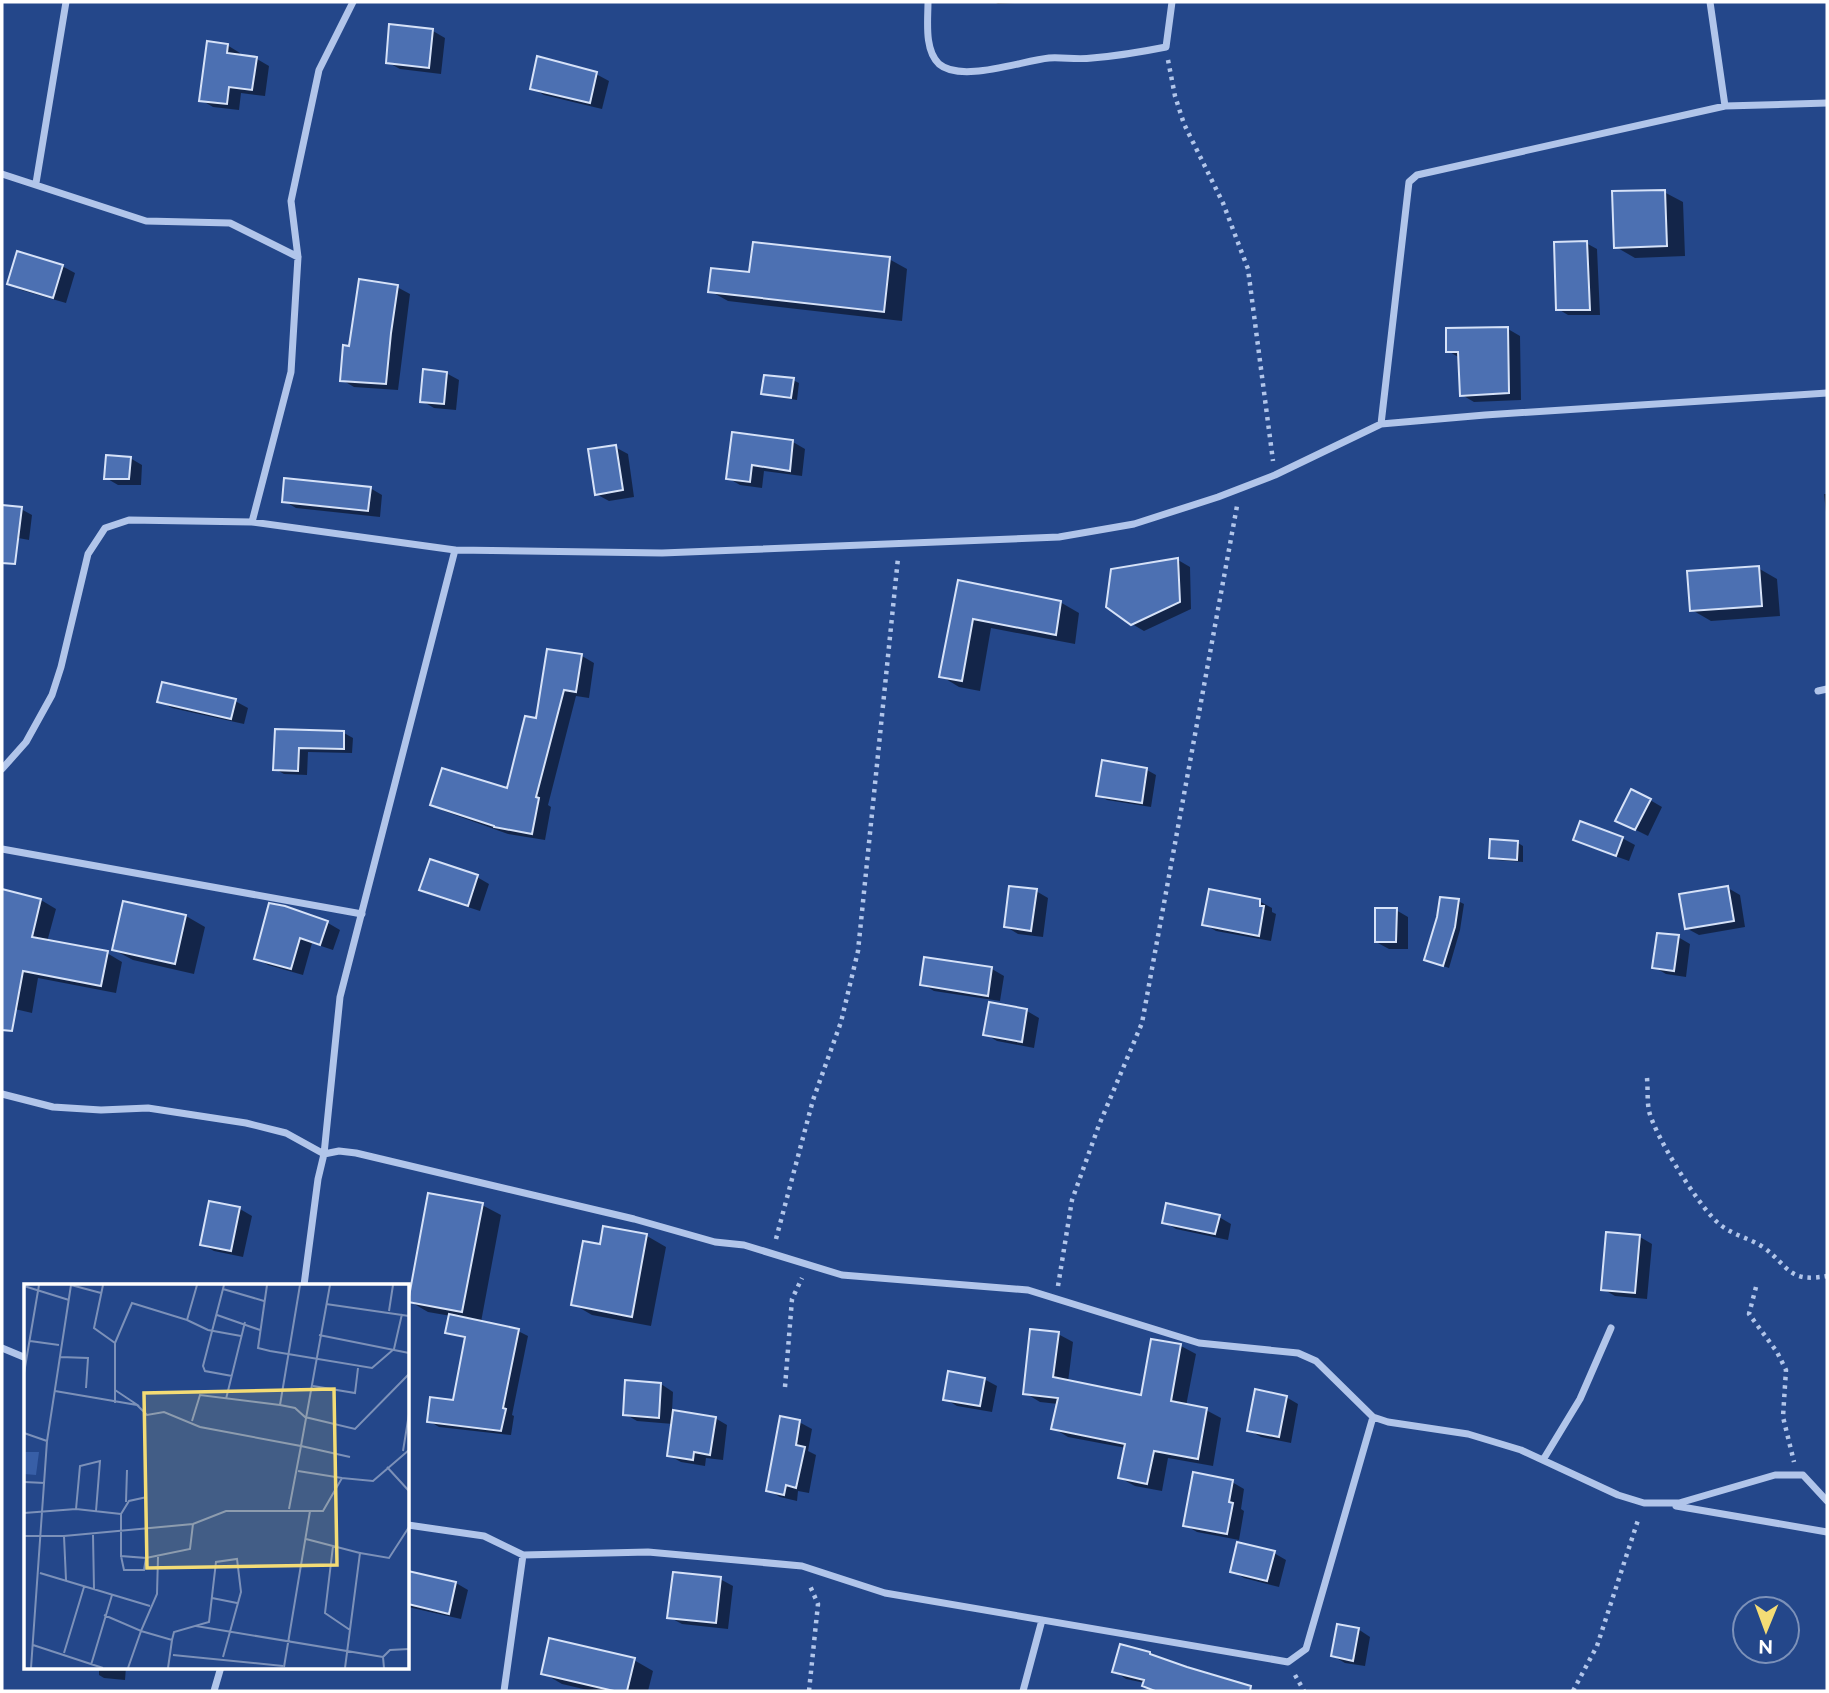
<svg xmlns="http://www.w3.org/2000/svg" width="1829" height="1693" font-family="Raleway,sans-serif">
<rect width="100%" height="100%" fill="#24478a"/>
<path fill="#0007" d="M994 2H1029L998 4Z
M433 31 445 38 441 74 400 69 387 62Z
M227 45 240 53 239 57 257 59 269 66 265 96 241 93 239 110 213 107 201 100Z
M596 74 609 81 602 109 544 95 532 88Z
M1664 192 1683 202 1685 256 1635 258 1616 247Z
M1586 243 1597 249 1600 315H1568L1558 309Z
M889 259 907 269 902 321 728 301 710 291Z
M62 266 75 273 66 303 21 290 9 283Z
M397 287 410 294 398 390 354 387 342 380 351 347Z
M1508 329 1520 336 1521 400 1474 402 1462 395 1460 358 1448 351Z
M446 373 459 380 456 410 434 408 422 401Z
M793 380 799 383 797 400 769 396 763 393Z
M733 434 793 442 805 449 802 476 764 471 762 488 740 485 728 478Z
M615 447 628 454 634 497 609 501 596 494Z
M130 458 142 465 141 485H118L106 478Z
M370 488 382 495 380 517 296 508 284 501Z
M1824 494H1827V521Z
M2 507 21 509 32 515 29 540 2 535Z
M1178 560 1190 567 1191 609 1144 631 1132 624Z
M1758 568 1777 579 1780 616 1711 621 1692 610Z
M959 582 1060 602 1079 613 1075 644 991 628 980 691 959 687 941 676Z
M548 651 582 656 594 663 589 698 576 696 548 805 551 807 545 840 508 834 444 811 432 804 508 790 537 721Z
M159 701H235L248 708 244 724 172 708Z
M277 731 344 733 353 738 352 753 308 752 307 775 284 774 275 769Z
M1147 770 1156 775 1151 807 1107 800 1098 795Z
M1650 800 1662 807 1648 836 1630 827Z
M1622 838 1635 845 1629 861 1587 846 1575 839Z
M1492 841 1518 843 1523 846V862L1496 860 1490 857Z
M477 877 489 884 480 911 434 896 422 889Z
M1728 888 1740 895 1745 927 1699 935 1686 928Z
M1036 891 1048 898 1043 937 1018 934 1005 926Z
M2 892 41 900 56 909 47 942 107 953 122 962 116 993 38 978 32 1013 2 1006Z
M1259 901 1272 908V912L1276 914 1271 941 1216 931 1204 924Z
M1458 901 1464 904 1460 930 1449 968 1431 962Z
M124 903 186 916 205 927 194 974 133 960 114 950Z
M285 908 328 923 340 930 333 950 312 943 303 975 268 965 256 958Z
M1396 910 1408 917V949H1389L1376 942Z
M1678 937 1690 944 1686 977 1666 974 1654 967Z
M992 969 1004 976 1000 1001 934 991 922 984Z
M1027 1011 1039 1018 1034 1048 997 1041 985 1034Z
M210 1203 240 1209 252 1216 243 1257 214 1251 201 1244Z
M482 1205 501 1215 481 1322 518 1331 528 1336 512 1415 514 1416 511 1435 439 1427 429 1421 455 1402 466 1339 447 1332 451 1316 428 1312 409 1301Z
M1219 1217 1231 1224 1228 1240 1176 1229 1164 1222Z
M605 1228 647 1236 666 1247 651 1326 592 1315 573 1304 601 1246Z
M1640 1237 1652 1244 1647 1299 1615 1296 1603 1289Z
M1058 1334 1073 1342 1068 1382 1142 1397 1152 1341 1181 1346 1196 1354 1186 1406 1206 1410 1221 1418 1213 1466 1168 1458 1162 1491 1135 1486 1120 1478 1126 1448 1068 1437 1053 1428 1058 1404 1040 1402 1025 1393Z
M984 1379 997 1386 992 1412 957 1406 945 1399Z
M661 1384 673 1392 672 1412 715 1418 727 1425 723 1460 706 1458 705 1466 681 1462 668 1455 673 1424 637 1421 625 1414Z
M1286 1397 1298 1404 1291 1443 1261 1437 1249 1430Z
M799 1422 812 1429 808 1451 816 1455 809 1493 798 1491 797 1501 780 1497 768 1490Z
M1232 1482 1244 1489 1241 1509 1244 1511 1239 1540 1197 1532 1185 1525Z
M1274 1553 1286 1560 1279 1587 1244 1578 1232 1571Z
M408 1573 456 1583 468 1590 461 1619 408 1607Z
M720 1579 733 1586 728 1629 682 1624 669 1617Z
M1358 1629 1370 1637 1365 1666 1345 1663 1333 1656Z
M1150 1653 1160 1659 1233 1691H1154L1144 1686 1145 1683 1126 1679 1114 1671Z
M634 1660 653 1671 648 1691H592L562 1684 543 1673Z
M99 1667H126L125 1680 104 1678 99 1675Z"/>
<path fill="#4c70b2" stroke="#d6e2f8" stroke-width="2" d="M389 24 433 29 429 68 386 63Z
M207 41 228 44 227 53 257 57 252 90 229 87 227 104 199 101Z
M537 56 597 72 590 103 530 89Z
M1665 190 1667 246 1614 248 1612 191Z
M1587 241 1590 310H1556L1554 242Z
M753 242 890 257 884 312 708 292 711 268 749 272Z
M17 251 63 265 53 298 7 284Z
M359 279 398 285 391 333 386 384 340 381 343 345 349 346Z
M1508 327 1509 393 1460 396 1458 352H1446V328Z
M423 369 447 372 444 404 420 402Z
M764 375 794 378 791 398 761 394Z
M732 432 793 440 790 471 752 465 750 482 726 479Z
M616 445 623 490 595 495 588 449Z
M106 455 131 457 129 479H104Z
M284 478 371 487 368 511 282 502Z
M2 505 22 507 15 564 2 563Z
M1178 558 1180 602 1131 625 1106 607 1111 569Z
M1759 566 1762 606 1690 611 1687 571Z
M958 580 1061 601 1056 635 973 619 962 681 939 677Z
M547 649 582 654 576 692 564 690 536 797 539 798 532 834 494 827V826L430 805 442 768 507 788 525 716 536 718Z
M162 682 236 699 231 719 157 702Z
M275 729 344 731V749L299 748 298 771 273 770Z
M1102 760 1147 768 1142 803 1096 796Z
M1631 789 1651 799 1635 830 1615 821Z
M1580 821 1623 837 1616 856 1573 840Z
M1490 839 1518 841 1517 860 1489 858Z
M430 859 478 875 468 906 419 890Z
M1009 886 1037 889 1031 931 1004 927Z
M1728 886 1734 921 1685 929 1679 894Z
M2 889 41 899 32 937 108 951 101 986 23 971 12 1031 2 1030Z
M1209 889 1260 899V906H1264L1259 936 1202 925Z
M1440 897 1459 899 1455 927 1443 966 1424 960 1437 917Z
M123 901 186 915 175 964 112 950Z
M269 903 285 906 328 921 320 945 300 938 291 969 254 959Z
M1375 908H1397L1396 942H1375Z
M1657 933 1679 935 1674 971 1652 968Z
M924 957 992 967 988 996 920 985Z
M989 1002 1027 1009 1022 1042 983 1035Z
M428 1193 483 1203 462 1312 408 1302Z
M209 1201 240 1207 231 1251 200 1245Z
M1166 1203 1220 1215 1215 1234 1162 1223Z
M603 1226 647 1234 632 1317 571 1305 583 1241 600 1244Z
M1606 1232 1640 1235 1635 1293 1601 1290Z
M449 1314 519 1329 503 1408 506 1409 501 1431 427 1422 430 1397 453 1400 465 1337 445 1333Z
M1030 1329 1059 1332 1053 1377 1141 1395 1151 1339 1181 1344 1171 1401 1207 1408 1198 1459 1154 1451 1147 1484 1118 1478 1125 1444 1051 1429 1058 1398 1023 1394Z
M948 1371 985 1378 980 1406 943 1400Z
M625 1380 661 1383 659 1418 623 1415Z
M1255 1389 1287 1396 1279 1437 1247 1431Z
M673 1410 716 1417 710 1455 694 1452 693 1460 667 1456Z
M780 1416 800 1420 796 1445 805 1447 796 1488 786 1485 784 1495 766 1491Z
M1193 1472 1233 1480 1229 1502 1233 1503 1227 1534 1183 1526Z
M1237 1542 1275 1551 1267 1581 1230 1572Z
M408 1571 456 1582 449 1614 408 1604Z
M673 1572 721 1577 716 1623 667 1618Z
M1337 1624 1359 1628 1353 1661 1331 1656Z
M549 1638 635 1658 627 1691H614L541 1674Z
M1120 1644 1150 1652V1654L1187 1667 1251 1686 1250 1691H1155L1142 1686 1144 1680 1112 1672Z"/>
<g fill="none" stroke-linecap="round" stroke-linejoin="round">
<path stroke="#b1c5ea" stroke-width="4.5" stroke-dasharray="3.5 5" stroke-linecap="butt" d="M1168 60 1175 96 1184 124 1223 203 1248 269 1273 461
M1647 1078C1648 1089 1647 1101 1649 1111 1655 1136 1697 1203 1716 1221 1730 1235 1748 1237 1763 1247 1790 1267 1788 1283 1827 1276
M776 1239 813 1100 841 1022 858 951 898 558
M1058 1286 1072 1200 1099 1125 1142 1023 1237 506
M1756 1287 1749 1314 1777 1352 1786 1370 1783 1417 1794 1462
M785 1387 792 1299 802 1278
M1295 1675 1304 1691
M809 1691 818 1604 810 1586
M1573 1691 1597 1646 1639 1517"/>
<path stroke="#b1c5ea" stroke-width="7" d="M928 2C928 20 924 50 939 64 961 83 1021 61 1049 58 1063 57 1077 60 1092 58 1117 56 1141 52 1166 47L1172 2
M1710 2 1725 106
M2 174 146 221 230 223 298 257
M36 183 66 2
M1381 424 1409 182 1417 175 1725 106 1827 103
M252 522 291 372 298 257 291 201 319 70 353 2
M1818 691 1827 689
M2 769 26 742 52 695 61 667 88 554 105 528 129 520 252 522 455 550 662 553 1059 537 1134 524 1218 497 1275 475 1381 424 1485 415 1827 393
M2 849 362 914
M2 1094 53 1107 101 1110 148 1108 246 1123 286 1133 324 1154 340 997 455 550
M304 1285 318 1179 324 1154 339 1151 356 1153 634 1219 715 1242 744 1245 842 1275 1028 1290 1199 1343 1298 1353 1316 1361 1373 1417 1388 1422 1468 1434 1521 1450 1618 1495 1644 1503H1679L1775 1475H1803L1827 1501
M2 1348 26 1358
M1543 1460 1580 1399 1611 1328
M1676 1506 1827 1532
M408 1525 484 1536 523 1555 648 1552 802 1566 885 1593 1288 1662 1306 1649 1373 1417
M214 1691 221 1667
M504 1691 523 1555
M1023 1691 1042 1620"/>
</g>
<g transform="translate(24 1284)">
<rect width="385" height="385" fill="#24478a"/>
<path d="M0 168H15L12 191 0 190Z" fill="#385fa7"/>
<path fill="none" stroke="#7c91b9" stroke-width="2" d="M47 1 77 9M79 1 70 44 91 59V119M200 1 179 82 181 87 208 92M243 1 234 64 246 67 348 84 370 65 378 30M0 2 45 16M199 5 240 17M302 20 385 32M365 27 369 1M193 31 236 46M163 36 184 46 217 52M295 51 385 69M6 57 35 61M91 59 108 19 163 36 173 1M36 73 64 74 62 104M0 89 15 1M289 102 331 109 334 84M91 106 115 122M31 107 113 121 123 131 140 128 176 143 277 162 306 1M202 115 221 38M256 121 276 1M168 137 176 111 256 121 271 124 281 133 331 145 385 90M0 149 23 157M379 167 385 130M363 183 385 207M274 187 318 194M0 198 21 199M102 218 103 186M52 225 56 182 76 177 72 227M265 225 277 162 326 173M0 229 52 225 97 230M69 251 70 305M0 252H40L169 240 202 227H299L318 194 349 197 385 166M40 252 42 296M282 255 336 269 321 384M309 262 301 329 326 346M336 269 365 274 385 243M97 272 100 286H120L122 274 97 272V230L105 217 123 213M122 274 166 265 169 240M16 289 126 322M188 314 213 319M80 331 117 347 133 310 134 273M172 342 359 373M9 361 79 384M40 369 60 303M149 371 259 382M67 381 88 311M260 383 286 227M7 384 23 157 47 1M104 384 117 347 148 356 150 348 185 338 192 278 213 275 217 308 199 373M144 384 148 356M360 384 359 373 366 366 385 365"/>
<path fill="#f4dc75" fill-opacity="0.15" stroke="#f4dc75" stroke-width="3.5" d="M310 105 313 281 123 284 120 109Z"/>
<rect width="385" height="385" fill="none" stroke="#fff" stroke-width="3.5"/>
</g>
<rect width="1829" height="1693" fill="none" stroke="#ffffff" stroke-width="7"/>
<g transform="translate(1766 1630) rotate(181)"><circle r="33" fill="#24478a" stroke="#7c91b9" stroke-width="2"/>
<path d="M0-5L12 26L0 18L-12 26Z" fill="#f4dc75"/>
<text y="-10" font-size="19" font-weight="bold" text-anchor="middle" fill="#ffffff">N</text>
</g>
</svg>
